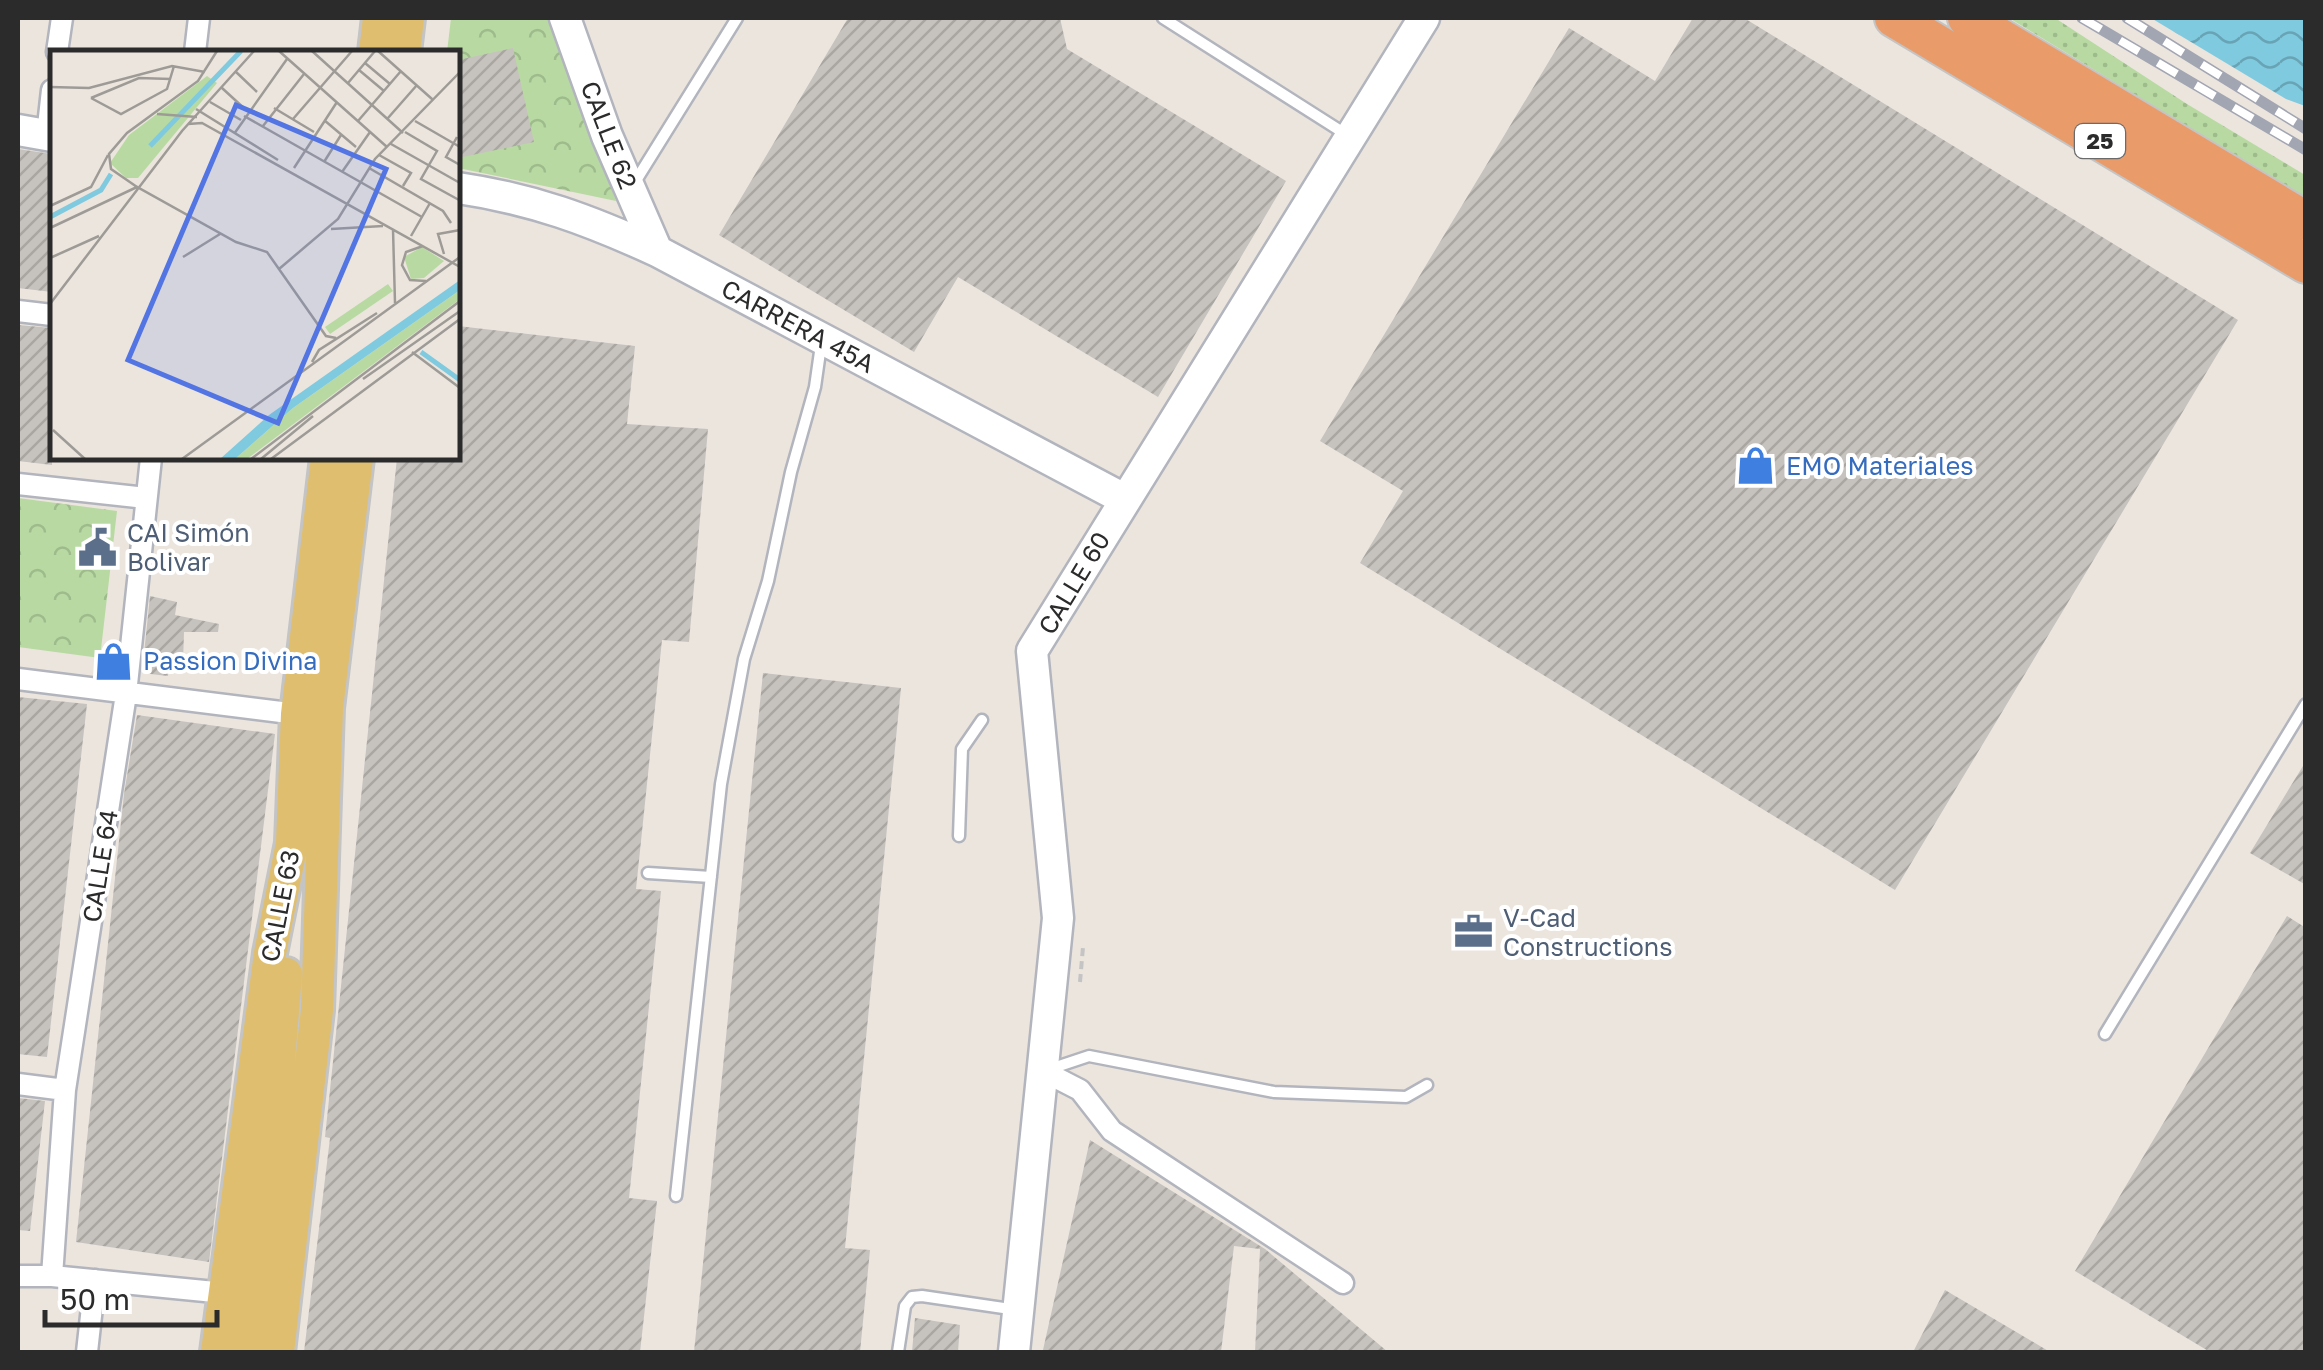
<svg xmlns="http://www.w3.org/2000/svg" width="2323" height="1370" font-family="'Golos Text',sans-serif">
<defs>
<pattern id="grass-dots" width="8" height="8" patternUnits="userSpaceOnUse" patternTransform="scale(2.5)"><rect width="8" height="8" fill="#b8daa2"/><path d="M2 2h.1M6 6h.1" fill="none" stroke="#9ebb8c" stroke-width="1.8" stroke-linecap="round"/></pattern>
<pattern id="park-crowns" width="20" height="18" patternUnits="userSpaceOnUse" patternTransform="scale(2.5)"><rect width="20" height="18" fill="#b8daa2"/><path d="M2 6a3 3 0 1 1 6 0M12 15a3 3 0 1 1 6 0" fill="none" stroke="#9ebb8c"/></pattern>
<pattern id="water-waves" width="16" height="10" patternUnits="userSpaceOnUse" patternTransform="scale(2.5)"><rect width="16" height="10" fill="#7fcadf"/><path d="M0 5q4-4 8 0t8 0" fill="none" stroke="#68a4b5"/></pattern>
<pattern id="building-hatch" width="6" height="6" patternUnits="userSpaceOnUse" patternTransform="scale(2.5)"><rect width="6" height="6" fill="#c6c2be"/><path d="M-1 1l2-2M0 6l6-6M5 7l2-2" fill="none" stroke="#aaa7a3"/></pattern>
</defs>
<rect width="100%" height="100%" fill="#ebe5de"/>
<path fill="url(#grass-dots)" d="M2009 18H2055L2187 104 2305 175V198Z"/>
<path fill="url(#park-crowns)" d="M451 18H549L616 201 458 168V52H447Z
M18 498 117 511 100 658 18 647Z"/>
<path fill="url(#water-waves)" d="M2151 18H2305V106L2286 99Z"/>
<path fill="url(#building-hatch)" d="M848 18H1060L1067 49 1286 181 1158 397 958 277 914 352 719 235Z
M1693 18H1744L2238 320 1895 890 1360 563 1403 491 1320 441 1569 28 1655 81Z
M513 48 534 142 458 158V60Z
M18 149 52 154V292L18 288Z
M18 325 52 328V465L18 461Z
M458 326 635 346 627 424 708 429 689 642 662 640 636 889 661 891 629 1198 657 1201 640 1352H304L330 1138 325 1137 397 458H458Z
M150 596 177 602 175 615 219 624 218 632H184L183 663 169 661 168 676 142 673Z
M763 673 901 688 845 1248 870 1250 860 1352H694Z
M18 697 87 704 47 1057 18 1054Z
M137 715 275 734 209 1262 76 1242 124 794Z
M2306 761V885L2250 853Z
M2287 916 2306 928V1352H2210L2075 1271Z
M18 1098 45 1101 30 1231 18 1230Z
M1090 1140 1265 1249 1388 1352H1255L1260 1249 1234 1246 1221 1352 1043 1350Z
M1945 1290 2050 1352H1913Z
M915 1318 960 1325 958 1352H912Z"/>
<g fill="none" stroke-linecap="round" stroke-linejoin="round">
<defs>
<path id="lane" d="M1163 18 1347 135
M635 182 737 18
M959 836 962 749 982 720
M648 873 711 877
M2105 1034 2306 704
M1047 1070 1089 1056 1274 1092 1406 1097 1427 1085
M676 1196 721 784 744 659 768 581 791 472 815 387 821 345
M898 1352 905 1306 912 1297 922 1296 1017 1310"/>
<path id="street" d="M57 52 62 18
M195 52 199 18
M47 135 52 90
M18 311 52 315
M18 484 146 498
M18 679 297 714
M1043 1071 1080 1090 1112 1131 1343 1283
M18 1084 65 1090
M18 1276H52L225 1293
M52 1276 65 1090 126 694 151 458
M87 1352 95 1280"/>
<path id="secondary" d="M565 18 607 136 657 251
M18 130 52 136
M458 188C533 199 589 220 657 251L1124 499
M1014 1352 1058 918 1032 651 1424 18"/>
<path id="primary" d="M375 52 379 18
M404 52 408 18
M217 1352 270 953 292 843 297 714 327 458
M248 1352 269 1183 286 974
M278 1352 317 1010 327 708 357 458"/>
<path id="highway" d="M1894 18 2306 264
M1967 18 2306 221"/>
</defs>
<use href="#lane" stroke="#b2b5bd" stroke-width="15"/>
<use href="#street" stroke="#b2b5bd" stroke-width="25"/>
<use href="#secondary" stroke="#b2b5bd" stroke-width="35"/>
<use href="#primary" stroke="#c4c4c4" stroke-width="38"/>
<use href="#highway" stroke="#c4c4c4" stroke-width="42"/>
<path stroke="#c4c4c4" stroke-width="4" stroke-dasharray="8 5" stroke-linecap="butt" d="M1080 982 1083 947"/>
<use href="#lane" stroke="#fff" stroke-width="10"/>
<use href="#street" stroke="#fff" stroke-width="20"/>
<use href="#secondary" stroke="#fff" stroke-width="30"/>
<use href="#primary" stroke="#dfbf6f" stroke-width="32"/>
<use href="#highway" stroke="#ea9b6a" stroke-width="38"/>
<defs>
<path id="rail" d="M2082 18 2306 150
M2127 18 2306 129"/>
</defs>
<use href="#rail" stroke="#a2a5b2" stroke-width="11"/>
<use href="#rail" stroke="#fff" stroke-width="8" stroke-dasharray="22" stroke-linecap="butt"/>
</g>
<defs>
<symbol id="shop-bare" viewBox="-9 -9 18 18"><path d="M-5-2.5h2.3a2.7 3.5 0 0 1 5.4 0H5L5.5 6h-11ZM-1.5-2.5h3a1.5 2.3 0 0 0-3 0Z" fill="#3f7fe0" stroke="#fff" stroke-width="2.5" paint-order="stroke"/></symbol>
<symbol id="civic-bare" viewBox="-9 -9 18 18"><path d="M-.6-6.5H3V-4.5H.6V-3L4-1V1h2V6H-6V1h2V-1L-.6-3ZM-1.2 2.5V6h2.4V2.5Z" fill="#5c6f8a" stroke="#fff" stroke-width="2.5" paint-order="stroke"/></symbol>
<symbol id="office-bare" viewBox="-9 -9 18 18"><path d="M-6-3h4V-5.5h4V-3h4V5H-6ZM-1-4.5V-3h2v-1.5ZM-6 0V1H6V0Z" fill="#5c6f8a" stroke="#fff" stroke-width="2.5" paint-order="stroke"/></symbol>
</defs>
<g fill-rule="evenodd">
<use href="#shop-bare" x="1728" y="438" width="55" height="55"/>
<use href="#civic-bare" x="70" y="520" width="55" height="55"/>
<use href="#shop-bare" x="86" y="634" width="55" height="55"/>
<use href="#office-bare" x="1446" y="904" width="55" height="55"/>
</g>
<g text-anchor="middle" stroke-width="8" stroke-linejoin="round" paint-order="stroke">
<rect fill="#fff" stroke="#6b6b6b" stroke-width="2.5" x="2075" y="124" width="50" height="34" rx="8"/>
<g font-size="22" font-weight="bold" fill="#2b2b2b">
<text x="2100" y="149">25</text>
</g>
<g font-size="25" fill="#2b2b2b" stroke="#fff">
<text transform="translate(609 135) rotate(69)" y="9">CALLE 62</text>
<text transform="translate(798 326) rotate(28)" y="9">CARRERA 45A</text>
<text transform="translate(1074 583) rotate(-59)" y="9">CALLE 60</text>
<text transform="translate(100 866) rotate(-81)" y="9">CALLE 64</text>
<text transform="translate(280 906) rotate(-79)" y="9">CALLE 63</text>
</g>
<g font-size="25" fill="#366cbe" stroke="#fff" text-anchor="start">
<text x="1786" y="475">EMO Materiales</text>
<text x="143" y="670">Passion Divina</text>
</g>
<g font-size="25" fill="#4e5e75" stroke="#fff" text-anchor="start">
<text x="127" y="542">CAI Simón<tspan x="127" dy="29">Bolivar</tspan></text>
<text x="1503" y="927">V-Cad<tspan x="1503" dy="29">Constructions</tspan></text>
</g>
</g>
<g transform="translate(50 50)">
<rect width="410" height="410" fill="#ebe5de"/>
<path d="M410 240V249L197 409H185L243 358Z" fill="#b8daa2"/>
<path d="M157 26 167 33 88 128H76L60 113 79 85ZM372 197 394 211 374 228 361 229 354 207ZM338 234 343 241 280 284 275 277Z" fill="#b8daa2"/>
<path d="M410 230V240L243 358 185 409H170L219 365Z" fill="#7fcadf"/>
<path fill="none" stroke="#7fcadf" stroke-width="5" d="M100 96 191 1M0 167 51 140 61 124M371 302 410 330"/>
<path fill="none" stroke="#9e9b96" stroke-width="2.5" d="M229 1 337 97M262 1 353 83M328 1 382 49M315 13 340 34M309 20 334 41M185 21 207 42M298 33 325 1M0 37 39 38 122 16 155 22M172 38 196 60M41 48 71 64 117 39 124 16M41 48 89 28 121 29M160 52 191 70M224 58 264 82M146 59 228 110M107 64 147 67M194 66 372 167M338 68 367 35M243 69 302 1M274 70 306 97M308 71 351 21M365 71 410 97M138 74 152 73 410 217M213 76 254 24M355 82 387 101 371 129 409 150M184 84 237 9M407 87 396 107 410 115M341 94 410 133M329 105 361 123 353 136M274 112 291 85M244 118 287 52M319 118 393 161 401 173M292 122 320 82M87 137 61 119 59 104 77 83 148 31 167 1M0 156 41 137 58 105M0 178 87 137 186 192 217 202 276 286 286 288M281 179 333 176M343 179 345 253M361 186 380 153M373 196 356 202 352 215 360 230 376 231M394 204 388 184 410 180M133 207 170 184M0 208 49 186M229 219 288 169 325 109 410 22M0 254 132 81 204 1M362 302 410 338M262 312 269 300 327 263M313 329 410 261M3 380 35 409M132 409 410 207M201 409 410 251M211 409 263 366M221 409 410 269"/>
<path fill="#5375e3" fill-opacity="0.15" stroke="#5375e3" stroke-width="5" d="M186 55 336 119 228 373 78 310Z"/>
<rect width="410" height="410" fill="none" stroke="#2b2b2b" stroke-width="5"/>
</g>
<rect width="2323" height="1370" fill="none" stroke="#2b2b2b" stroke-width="40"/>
<path d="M45 1310v15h172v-15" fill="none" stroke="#2b2b2b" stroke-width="5"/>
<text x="60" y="1310" font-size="30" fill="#2b2b2b" stroke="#ffffff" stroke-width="8" paint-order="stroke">50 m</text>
</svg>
